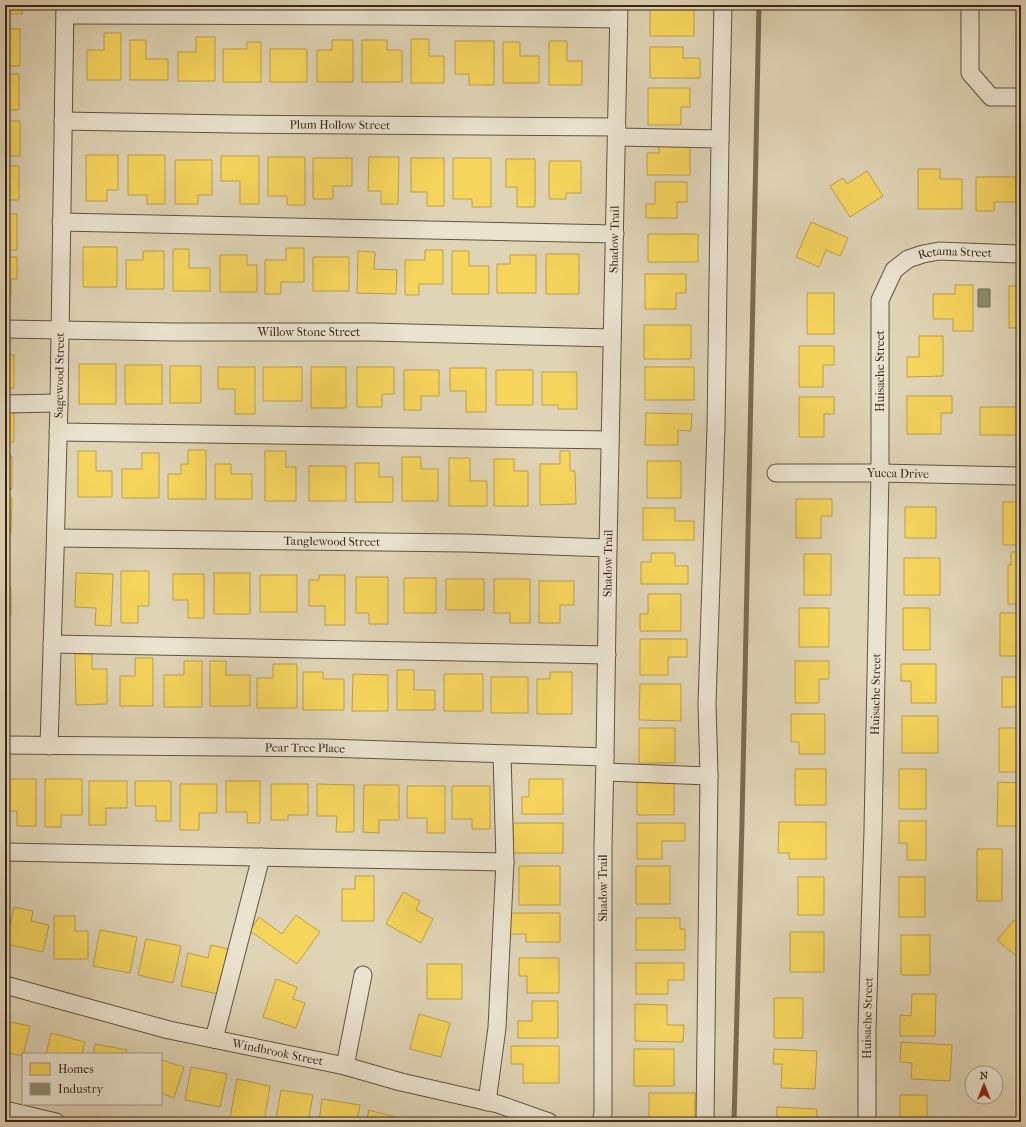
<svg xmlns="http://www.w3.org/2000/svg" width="1026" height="1127" font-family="'IM FELL French Canon',serif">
<rect width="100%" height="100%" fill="#dfd4b5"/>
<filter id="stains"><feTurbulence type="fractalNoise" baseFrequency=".005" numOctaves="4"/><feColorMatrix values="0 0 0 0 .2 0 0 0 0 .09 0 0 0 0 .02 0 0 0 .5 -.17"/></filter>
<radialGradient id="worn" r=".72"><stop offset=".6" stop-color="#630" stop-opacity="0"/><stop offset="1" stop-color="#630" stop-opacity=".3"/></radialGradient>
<path fill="#f6d55c" stroke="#bda047" d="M5 5H22V14H5Z
M650 5H694V36H650Z
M5 29H20V66H5Z
M104 33H121V80H87V50H104Z
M196 37H215V81H178V52H196Z
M411 39H429V56H444V83H411Z
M130 40H146V59H168V80H130Z
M332 40H353V82H317V50H332Z
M362 40H387V50H402V82H362Z
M455 41H494V85H469V74H455Z
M549 41H567V61H582V85H549Z
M247 42H261V82H223V49H247Z
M503 42H520V56H539V83H503Z
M650 47H683V58H700V78H650Z
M270 49H307V82H270Z
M5 74H19V110H5Z
M648 88H690V107H681V125H648Z
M5 121H20V156H5Z
M659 143H690V175H647V153H659Z
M86 155H118V190H107V201H86Z
M128 155H165V204H147V195H128Z
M221 156H259V204H240V181H221Z
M268 157H305V205H287V196H268Z
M369 157H399L398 204H381V191H368Z
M313 158H352V186H333V199H313Z
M411 158H444V206H427V192H411Z
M453 158H491V207H472V199H453Z
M506 159H535V207H517V187H506Z
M175 160H212V195H198V204H175Z
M549 161H581V193H566V199H549Z
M5 166H19V200H5Z
M918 169H940V179H962V209H918Z
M867 171 883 196 850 217 830 186 843 178 847 184Z
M976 177H1016V202H994V211H976Z
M655 182H687V202H677V218H646V204H655Z
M5 214H17V250H5Z
M811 222 848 238 840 256 826 250 819 267 796 257Z
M648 234H698V262H648Z
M83 247H117V287H83Z
M286 248H304V282H281V294H265V260H286Z
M173 249H189V268H210V291H173Z
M425 250H443V284H419V295H405V260H425Z
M143 251H164V289H126V260H143Z
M358 251 375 252 374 269 397 270 396 294 357 293Z
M452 251H469V266H489V294H452Z
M546 254H579V294H546Z
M220 255H247V265H257V292H220Z
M510 255H536V293H497V264H510Z
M5 257H17V279H11V295H5Z
M313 257H349V291H313Z
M645 274H686V293H676V309H645Z
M955 285H973V331H953V319H933V294H955Z
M1009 286H1021V328H1009Z
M807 293H834V334H807Z
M644 325H691V359H644Z
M919 336H943V376L907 377V357H919Z
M799 346H834V365H823V387H799Z
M5 355H14V388H5Z
M79 364H116V404H79Z
M125 365H162V404H125Z
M170 366H201V403H170Z
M218 367H255V414H235V389H218Z
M263 367H302V401H263Z
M311 367H346V408H311Z
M357 367H394V394H382V407H357Z
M645 367H694V400H645Z
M450 368H486V412H466V391H450Z
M404 370H439V396H421V410H404Z
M496 370H533V405H496Z
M542 372H577V409H558V405H542Z
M907 396H952V413H941V434H907Z
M799 397H834V414H824V437H799Z
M5 405H14V442H5Z
M980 407H1020V435H980Z
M646 413 692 414 691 431 678 430V445H645Z
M188 450H206V499H168V474H181V464H188Z
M78 451H96V471H112V497H78Z
M265 451H286V467H296V501H265Z
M560 451H570V471H575L576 504 540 505V464H560Z
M142 453H159V498H122V469H142Z
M5 456H12V489H5Z
M402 457H421V469H438V501H402Z
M449 458H470V481H487V506H449Z
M494 459H514V471H528V506H494Z
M647 461H681V498H647Z
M355 463H379V477H393V502H355Z
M215 464H231V474H252V499H215Z
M309 466H346V501H309Z
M5 498H12L11 534H5Z
M796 499H832V516H821V538H796Z
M1003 502H1021V545H1003Z
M905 507H936V538H905Z
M643 508H675V521H694V540H643Z
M5 541H9V579H5Z
M1011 552H1021V604H1008V565H1011Z
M651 553H675V566H688V584H641V562H651Z
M804 554H831V595H804Z
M904 558H940V595H904Z
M121 571H149V606H138V623H121Z
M76 573 113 574 111 626 95 625 96 608 75 607Z
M214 573H250V614H214Z
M173 574H204V618H188V600H173Z
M260 575H297V612H260Z
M319 575H345V625H325V606H309V580H319Z
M356 577H388V624H369V613H356Z
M404 578H436V613H404Z
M446 579H484V610H446Z
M494 579H530V623H510V613H494Z
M539 581H574V605H560V623H539Z
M5 587H11V615H5Z
M648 594H681V631H640V614H648Z
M799 608H829V647H799Z
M903 608H930V650H903Z
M1000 613H1021V656H1000Z
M5 635H8V668H5Z
M640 639H687V657H668V675H640Z
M75 654H92V669H107V704L76 705Z
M135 658H153V706H120V676H135Z
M184 661H202V707H164V675H184Z
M210 661H226V675H250V706H210Z
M795 661H829V679H819V703H795Z
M273 664H297V708H257V678H273Z
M901 664H936V703H911V681H901Z
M397 670H414V690H435V710H397Z
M303 672H323V679H344V710H303Z
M550 672H572V714H537V679H550Z
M353 674 388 675V711H352Z
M444 674H483V711H444Z
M491 677H528V713H491Z
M1002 677H1021V707H1002Z
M640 684H681V721L639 720Z
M791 714H825V754H799V742H791Z
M902 716H938V753H902Z
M639 728H675V763H639Z
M999 728H1021V772H999Z
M795 769H826V805H795Z
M899 769H926V809H899Z
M5 779H36V826H17V811H5Z
M45 779H82V815H61V827H45Z
M529 779H563V814H522V797H529Z
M637 779H674V815H637Z
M89 781H127V808H106V825H89Z
M135 781H171V821H156V806H135Z
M226 781H260V823H247V812H226Z
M998 782 1021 783V826H997Z
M180 784H217V813H199V830H180Z
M271 784H308V815H288V820H271Z
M317 784 354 785V832H336L337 816H317Z
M364 785H399V820H379V833L363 832Z
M407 786H445V833H427V818H407Z
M452 786H490V829H472V819H452Z
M899 821H926V860H907V843H899Z
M779 822H826V859H789V853H778Z
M513 823H563V853H513Z
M637 823H685V841H662V859H637Z
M977 849H1002V901H977Z
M519 866H560V905H519Z
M636 866H670V904H636Z
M355 876H374V921H342V889H355Z
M798 877H824V915H798Z
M899 877H925V917H899Z
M403 892 420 901 416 910 433 919 421 943 386 924Z
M14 907 33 911 31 921 49 925 43 952 6 944Z
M506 913H560V942H526V934H506Z
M296 915 320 932 297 964 250 931 259 917 282 934Z
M54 916H75V931H88V959H54Z
M636 918H680V929H685V950H636Z
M1014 920 1021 926V960L997 940Z
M100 930 137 937 130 973 93 966Z
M790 932H824V972H790Z
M901 935H930V975H901Z
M146 939 181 946 173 983 138 975Z
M211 945 228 949 218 994 181 986 188 953 208 958Z
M519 958H559V993H527V976H519Z
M636 963H684V980H668V994H636Z
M427 964H462V999H427Z
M276 979 297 987 293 999 305 1003 296 1028 263 1017Z
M912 994H936L935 1036H900V1015L911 1016Z
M774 998H803V1038H774Z
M532 1001H558V1038H518V1021H532Z
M635 1004 667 1005V1025H684L683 1042 635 1041Z
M419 1014 450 1023 441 1057 410 1049Z
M5 1021 30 1026 23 1056 5 1052Z
M51 1033 85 1042 82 1054H46Z
M901 1042 952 1045 950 1081 911 1079 912 1063 900 1062Z
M95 1044 127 1050 126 1054H94Z
M511 1046H559V1083H523V1064H511Z
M634 1049H674V1086H634Z
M774 1049 817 1051 815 1089 781 1088 782 1064H773Z
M161 1060 184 1067 174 1098 161 1093Z
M191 1067 227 1074 220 1107 185 1100Z
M237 1079 270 1086 264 1122H248V1121L230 1118Z
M281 1090 313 1095 308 1122H289L276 1119Z
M649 1093H695V1122H649Z
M900 1095H927V1122H900Z
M322 1099 360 1105 357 1122H319Z
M777 1107 817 1109V1122H777Z
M369 1110 402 1119V1122H366Z"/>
<path fill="#8c8c6e" stroke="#726d54" d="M978 289H990V307H978Z"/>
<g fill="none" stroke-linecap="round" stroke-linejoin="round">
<path stroke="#7a6b55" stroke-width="5" d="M734 1122 742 822 759 5"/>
<defs>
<g id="minor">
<path d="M970 5V73L991 97H1021"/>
<path d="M65 15 388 16 618 19"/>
<path id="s1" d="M63 121 233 124 617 127"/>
<path d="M617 137 720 139 716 428 707 704 709 776 705 1122"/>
<path d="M720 139 723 5"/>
<path d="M61 222 615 234"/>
<path id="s2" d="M5 329 172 332H371L612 338"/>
<path d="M5 404 59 403"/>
<path d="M58 432 610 440"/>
<path id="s3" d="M776 473H880L1021 476"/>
<path id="s4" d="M56 538 465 543 608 548"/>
<path d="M52 644 607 655"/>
<path id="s5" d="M5 745 326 748 605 757"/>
<path id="s6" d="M49 746 55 554 59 403 65 5"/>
<path d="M605 772 709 776"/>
<path d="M5 852 505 862 502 754"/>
<path id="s7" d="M5 985 169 1030 345 1066 401 1082 498 1104 549 1122"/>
<path d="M214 1039 261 857"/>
<path d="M345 1066 363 975"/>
<path d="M487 1102 497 1028 505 862"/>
<path d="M5 1110 56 1122"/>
<path id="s8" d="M601 1122 603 1113V846L605 757 608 548 619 5"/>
<path id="s9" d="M867 1122V1030L873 830 880 473V300L894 270 908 259 923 254 939 251 1021 254"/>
</g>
</defs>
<use href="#minor" stroke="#61523e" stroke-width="19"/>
<use href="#minor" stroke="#eae3cf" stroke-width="17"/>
</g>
<g text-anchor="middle" stroke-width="4" stroke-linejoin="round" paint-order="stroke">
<g font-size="12" fill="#372616" stroke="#eae3cf">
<text dy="4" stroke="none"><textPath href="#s1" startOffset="277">Plum Hollow Street</textPath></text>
<text dy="4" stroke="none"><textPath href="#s8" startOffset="883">Shadow Trail</textPath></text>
<text dy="4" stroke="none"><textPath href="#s9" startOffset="921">Retama Street</textPath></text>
<text dy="4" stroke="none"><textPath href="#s2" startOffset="304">Willow Stone Street</textPath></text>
<text transform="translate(880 371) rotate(-90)" y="4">Huisache Street</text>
<text dy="4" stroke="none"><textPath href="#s6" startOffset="371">Sagewood Street</textPath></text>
<text dy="4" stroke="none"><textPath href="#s3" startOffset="122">Yucca Drive</textPath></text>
<text dy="4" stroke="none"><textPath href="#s4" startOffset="276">Tanglewood Street</textPath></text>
<text dy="4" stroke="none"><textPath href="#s8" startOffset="559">Shadow Trail</textPath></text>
<text dy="4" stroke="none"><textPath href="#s9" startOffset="428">Huisache Street</textPath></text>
<text dy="4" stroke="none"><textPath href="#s5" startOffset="300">Pear Tree Place</textPath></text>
<text transform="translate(603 888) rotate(-90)" y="4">Shadow Trail</text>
<text dy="4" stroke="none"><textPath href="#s9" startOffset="104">Huisache Street</textPath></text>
<text dy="4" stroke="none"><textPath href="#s7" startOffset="281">Windbrook Street</textPath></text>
</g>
</g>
<rect width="1026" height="1127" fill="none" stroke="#dfd4b5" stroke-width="20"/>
<rect x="6" y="6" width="1014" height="1115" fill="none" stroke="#372616" stroke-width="2"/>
<rect x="10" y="10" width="1006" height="1107" fill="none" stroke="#372616"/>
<rect x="22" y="1053" width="140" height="52" fill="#eae3cf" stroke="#a29785"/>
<rect x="30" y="1063" width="20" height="12" fill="#f6d55c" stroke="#a29785"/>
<text x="58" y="1073" font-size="12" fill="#372616">Homes</text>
<rect x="30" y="1083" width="20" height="12" fill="#8c8c6e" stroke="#a29785"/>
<text x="58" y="1093" font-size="12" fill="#372616">Industry</text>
<g transform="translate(984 1085)"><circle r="19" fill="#eae3cf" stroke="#a29785"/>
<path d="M0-3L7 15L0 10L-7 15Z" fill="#8f2418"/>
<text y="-6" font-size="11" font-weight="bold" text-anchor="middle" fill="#372616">N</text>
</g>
<rect width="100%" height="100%" filter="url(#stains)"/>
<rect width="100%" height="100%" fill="url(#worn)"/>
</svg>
